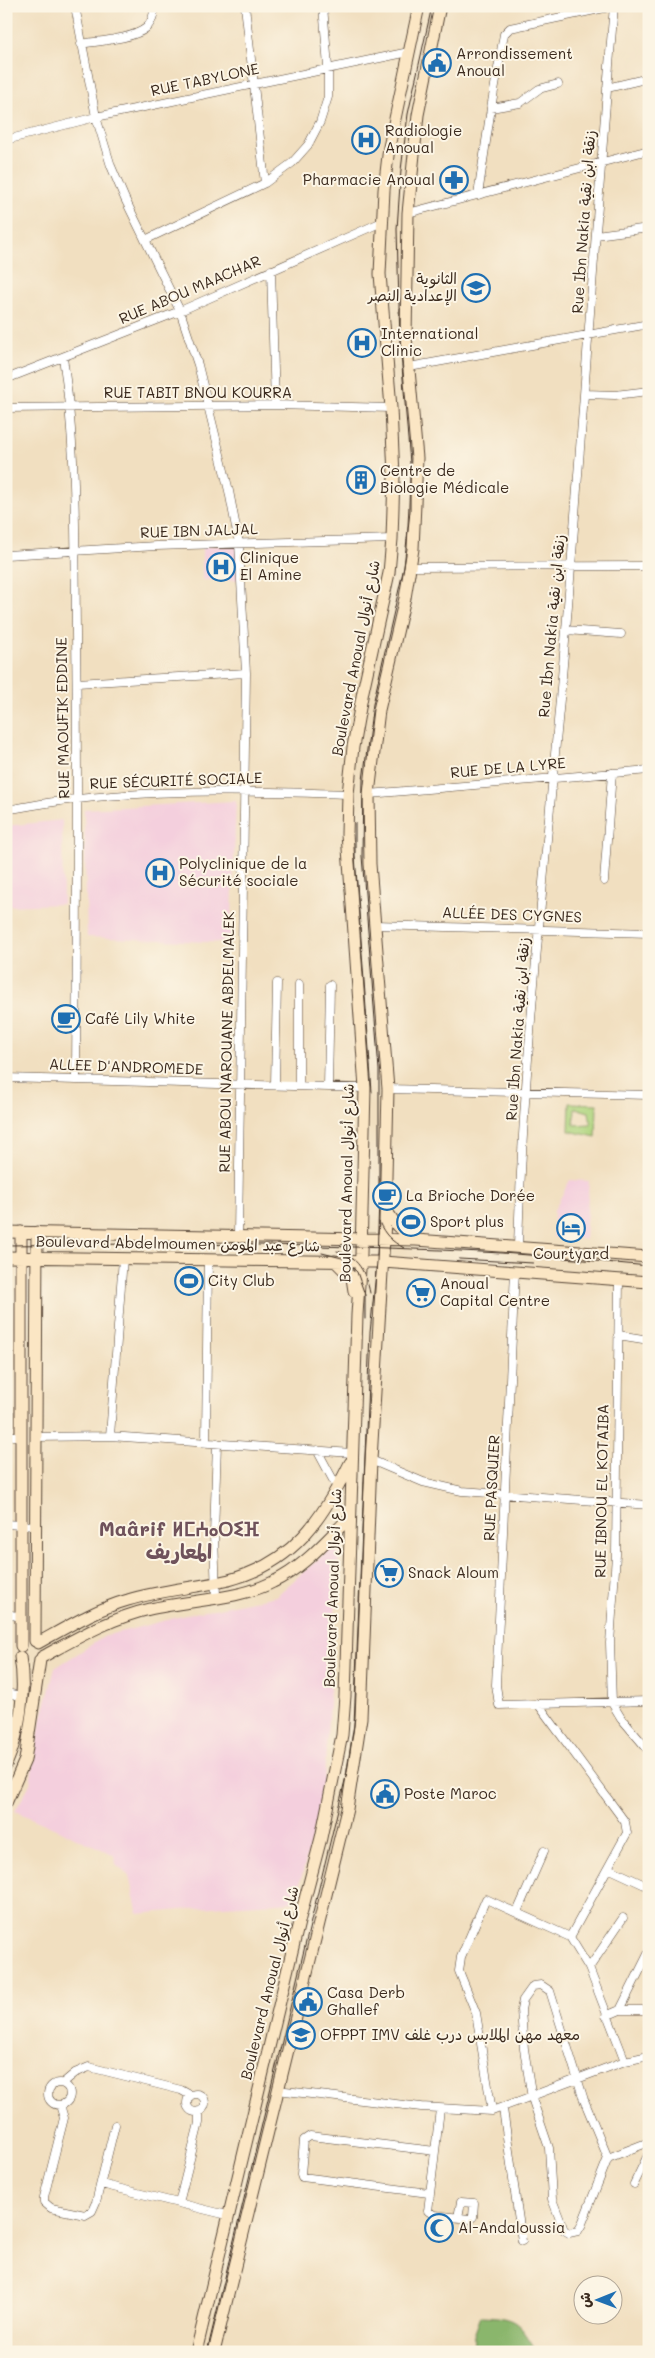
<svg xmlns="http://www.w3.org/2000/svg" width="655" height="2358" font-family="Mali,'Playpen Sans Arabic','Noto Sans Tifinagh',sans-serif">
<rect width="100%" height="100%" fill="#fcf5e5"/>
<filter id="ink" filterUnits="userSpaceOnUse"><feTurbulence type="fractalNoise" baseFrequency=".02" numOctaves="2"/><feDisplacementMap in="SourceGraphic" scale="10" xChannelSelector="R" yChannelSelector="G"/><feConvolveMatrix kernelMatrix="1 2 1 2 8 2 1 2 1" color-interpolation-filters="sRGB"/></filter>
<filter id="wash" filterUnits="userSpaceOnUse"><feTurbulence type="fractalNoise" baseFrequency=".0096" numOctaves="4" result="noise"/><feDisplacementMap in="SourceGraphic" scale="20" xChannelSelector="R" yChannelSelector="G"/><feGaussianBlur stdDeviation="1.12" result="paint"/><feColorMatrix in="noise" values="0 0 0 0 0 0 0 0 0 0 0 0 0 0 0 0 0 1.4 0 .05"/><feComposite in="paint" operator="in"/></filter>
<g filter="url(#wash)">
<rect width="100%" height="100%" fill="#f1dfc0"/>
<path fill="#f4cfdd" d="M238 545 240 580H202V546Z
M236 801 231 943 87 937 84 809Z
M62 820 63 904 6 906V826Z
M570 1180 589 1181 585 1239 553 1237 554 1210Z
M340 1540 323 1796 295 1902 223 1906 138 1914 129 1876 116 1865 115 1855 15 1811 30 1784 40 1725 55 1668 105 1636 190 1614 276 1596Z"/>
<path fill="#aed47d" stroke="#747f4e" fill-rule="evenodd" d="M570 1103 597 1104 596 1137 569 1131ZM575 1108 589 1112 591 1124 574 1125Z"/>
<path fill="#8ab66c" stroke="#627045" d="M481 2316C517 2317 519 2322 537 2352H473L474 2335Z"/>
</g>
<g filter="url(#ink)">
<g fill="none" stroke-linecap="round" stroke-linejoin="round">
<defs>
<path id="street" d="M75 6 96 117 111 166 125 199 180 311 198 365 229 491 239 543 246 673 238 1236
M245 6 265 183
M81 44C98 41 133 39 146 28 152 23 154 14 155 6
M607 88 649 78
M491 108 520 103 539 89 558 84
M6 140 96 117 409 52
M478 195 491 108 504 34 510 28 614 6
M408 213 649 150
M596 235 649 228
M145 240 265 183 292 163 308 145 320 122 328 97V67L323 6
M271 270 275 405
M63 358C77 449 75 541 76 633 78 782 77 931 76 1080
M409 367 649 324
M6 379 180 311 382 222
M585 394 615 395 649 391
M6 408 275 405 391 408
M6 555 156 546 392 539
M411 567 649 566
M566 630 621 634
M77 683 246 673
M369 794 649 770
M6 810C30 806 54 801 78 799 167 789 258 791 348 794
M604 881 612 773
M375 925 649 933
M6 1078 365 1088
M275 1085 277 983
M299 1086V984
M328 1087 330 985
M388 1089 649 1095
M518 1247C524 1041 549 836 566 630 583 422 596 214 614 6
M515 1271 496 1685 499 1705 649 1701
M619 1279 616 1555 610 1643 612 1703 621 1718 649 1751
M618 1335 649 1340
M6 1435 22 1437
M110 1436 123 1258
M36 1437 110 1436 352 1453
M206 1442 208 1260
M317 1450 338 1489
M371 1460 423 1482 462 1491 649 1505
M6 1524 34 1526
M216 1597 214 1535 217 1443
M6 1614 22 1617
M6 1693 21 1696
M538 1704 625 1822 627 1833 570 1937
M608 1868 649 1887
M517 1912 544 1851
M589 1968 623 1918
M541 1985 550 1991 584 2100 608 2158 581 2226 578 2231 569 2233 564 2230 552 2199 549 2148 532 2098 524 2049 521 2010 523 2000 533 1986Z
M620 2010 649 1952
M606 2016 620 2010H649
M48 2094a11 11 0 1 1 22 0a11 11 0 1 1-22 0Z
M63 2083 75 2073 89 2067 181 2090 190 2095
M277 2090 421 2107 492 2111 625 2061 649 2056
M187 2103a9 9 0 1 1 18 0a9 9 0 1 1-18 0Z
M60 2105 64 2118 44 2197V2202L51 2208 85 2215 92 2211 96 2202 115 2125
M440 2109 428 2211 434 2215 469 2219 473 2217 474 2203 461 2202 458 2217
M503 2109 522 2241
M492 2111 476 2013 459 1971 461 1957 486 1899 570 1937 589 1968 625 2061
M6 2125V2141
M608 2158 649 2142
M101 2184 227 2215
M634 2184 649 2153
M429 2193 302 2177 301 2174 304 2140 310 2136 435 2151
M179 2203 199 2123V2111"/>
<path id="secondary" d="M386 1210 397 1226 416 1240
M6 1232 416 1240 649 1257
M6 1257 383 1262 649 1282
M335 1261 352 1278 354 1291
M35 1641 37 1232
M38 1643C67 1627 96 1609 128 1600 160 1590 195 1588 229 1580 293 1563 322 1520 350 1463
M21 1646V1232
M42 1657C77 1638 111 1618 150 1609 189 1600 238 1600 273 1582 301 1569 322 1545 343 1524L350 1520
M6 1765C20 1733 26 1691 20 1657
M6 1803 25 1760 40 1660
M196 2352 300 1918 321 1838 342 1735 345 1696 357 1315 361 1254 365 1088 347 834 348 794 353 747 363 691 389 573 392 539 394 476 391 408 380 274 384 190 389 147 419 6
M214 2352 347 1809 361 1718 371 1460 385 1221 388 1089 370 864 369 794 379 710 405 598 413 549 417 458 406 337 408 213 418 115 440 6"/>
</defs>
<use href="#street" stroke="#564536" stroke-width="9"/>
<use href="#secondary" stroke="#564536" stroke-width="13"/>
<use href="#street" stroke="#fff" stroke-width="8"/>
<use href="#secondary" stroke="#fbe6c4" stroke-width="11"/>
<path stroke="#3b2a1e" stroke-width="1" d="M355 823V856L372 1092
M379 1222C385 1235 391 1241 404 1248
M6 1245C171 1243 337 1244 502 1253 551 1256 600 1262 649 1266
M337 1251C358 1256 366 1273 370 1293
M322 1253 342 1258 357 1272 365 1295V1319
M459 1259 533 1263
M207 2352 347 1772 354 1726 370 1333 377 1262 379 1197V1070L362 856 363 780 373 704 404 567 410 511V463L400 342 397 229 401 170 408 114 432 6"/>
</g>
</g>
<defs>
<symbol id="civic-ring" viewBox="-11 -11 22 22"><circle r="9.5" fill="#fcf5e5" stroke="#1f6fb2" stroke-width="1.5"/><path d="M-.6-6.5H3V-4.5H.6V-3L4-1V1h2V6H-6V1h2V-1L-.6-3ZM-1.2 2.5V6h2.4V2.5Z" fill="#1f6fb2"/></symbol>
<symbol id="hospital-ring" viewBox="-11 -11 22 22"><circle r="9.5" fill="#fcf5e5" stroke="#1f6fb2" stroke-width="1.5"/><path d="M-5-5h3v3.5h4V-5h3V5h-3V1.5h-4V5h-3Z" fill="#1f6fb2"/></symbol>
<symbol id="pharmacy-ring" viewBox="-11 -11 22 22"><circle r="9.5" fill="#fcf5e5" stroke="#1f6fb2" stroke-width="1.5"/><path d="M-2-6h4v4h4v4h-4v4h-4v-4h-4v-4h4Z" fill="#1f6fb2"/></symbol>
<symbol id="school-ring" viewBox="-11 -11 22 22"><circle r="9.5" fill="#fcf5e5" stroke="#1f6fb2" stroke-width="1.5"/><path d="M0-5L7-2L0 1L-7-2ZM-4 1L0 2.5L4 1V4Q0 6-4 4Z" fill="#1f6fb2"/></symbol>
<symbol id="building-ring" viewBox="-11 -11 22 22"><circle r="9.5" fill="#fcf5e5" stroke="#1f6fb2" stroke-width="1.5"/><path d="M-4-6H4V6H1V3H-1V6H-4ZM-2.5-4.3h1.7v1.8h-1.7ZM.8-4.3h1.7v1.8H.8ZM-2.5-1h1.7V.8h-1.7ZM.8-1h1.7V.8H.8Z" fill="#1f6fb2"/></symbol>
<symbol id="cafe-ring" viewBox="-11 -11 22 22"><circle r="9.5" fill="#fcf5e5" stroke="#1f6fb2" stroke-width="1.5"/><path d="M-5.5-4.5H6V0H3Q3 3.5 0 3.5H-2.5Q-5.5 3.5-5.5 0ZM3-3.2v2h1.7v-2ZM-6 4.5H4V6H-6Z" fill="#1f6fb2"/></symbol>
<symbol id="stadium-ring" viewBox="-11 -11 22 22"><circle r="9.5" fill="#fcf5e5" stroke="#1f6fb2" stroke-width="1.5"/><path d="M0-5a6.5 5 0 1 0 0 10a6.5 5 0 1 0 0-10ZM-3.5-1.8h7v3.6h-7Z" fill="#1f6fb2"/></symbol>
<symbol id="hotel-ring" viewBox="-11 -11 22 22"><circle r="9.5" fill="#fcf5e5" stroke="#1f6fb2" stroke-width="1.5"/><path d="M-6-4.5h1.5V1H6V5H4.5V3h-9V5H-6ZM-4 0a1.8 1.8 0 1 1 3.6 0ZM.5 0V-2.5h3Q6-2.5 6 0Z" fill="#1f6fb2"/></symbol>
<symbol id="supermarket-ring" viewBox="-11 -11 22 22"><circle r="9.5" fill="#fcf5e5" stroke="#1f6fb2" stroke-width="1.5"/><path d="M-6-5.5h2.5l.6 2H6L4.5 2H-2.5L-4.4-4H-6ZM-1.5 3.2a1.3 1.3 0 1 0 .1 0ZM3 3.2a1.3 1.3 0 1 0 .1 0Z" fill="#1f6fb2"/></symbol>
<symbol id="mosque-ring" viewBox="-11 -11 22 22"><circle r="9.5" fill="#fcf5e5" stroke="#1f6fb2" stroke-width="1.5"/><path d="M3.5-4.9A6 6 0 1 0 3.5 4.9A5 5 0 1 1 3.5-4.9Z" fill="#1f6fb2"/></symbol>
</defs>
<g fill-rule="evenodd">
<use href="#civic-ring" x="421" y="47" width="32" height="32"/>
<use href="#hospital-ring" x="350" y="124" width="32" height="32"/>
<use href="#pharmacy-ring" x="438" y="164" width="32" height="32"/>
<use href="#school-ring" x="460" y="272" width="32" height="32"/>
<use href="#hospital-ring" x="346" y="327" width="32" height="32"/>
<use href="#building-ring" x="345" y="464" width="32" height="32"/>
<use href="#hospital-ring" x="205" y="551" width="32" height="32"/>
<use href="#hospital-ring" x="144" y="857" width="32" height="32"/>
<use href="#cafe-ring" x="50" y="1003" width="32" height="32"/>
<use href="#cafe-ring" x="371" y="1180" width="32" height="32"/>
<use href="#stadium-ring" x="395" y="1206" width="32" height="32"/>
<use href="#hotel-ring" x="555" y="1212" width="32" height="32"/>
<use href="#stadium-ring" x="173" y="1265" width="32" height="32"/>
<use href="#supermarket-ring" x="405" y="1277" width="32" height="32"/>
<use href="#supermarket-ring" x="373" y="1557" width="32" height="32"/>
<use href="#civic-ring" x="369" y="1778" width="32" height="32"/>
<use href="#civic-ring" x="292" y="1986" width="32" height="32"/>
<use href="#school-ring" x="285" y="2019" width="32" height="32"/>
<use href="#mosque-ring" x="423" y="2212" width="32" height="32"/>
</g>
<g text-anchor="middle" stroke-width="4" stroke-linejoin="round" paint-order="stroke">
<g font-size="15" fill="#3b2a1e" stroke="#fcf5e5" text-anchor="start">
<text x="456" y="59">Arrondissement<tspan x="456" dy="17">Anoual</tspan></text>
<text x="385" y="136">Radiologie<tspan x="385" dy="17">Anoual</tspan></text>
<text x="435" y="185" text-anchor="end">Pharmacie Anoual</text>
<text x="457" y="284" text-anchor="end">الثانوية<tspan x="457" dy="17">الإعدادية النصر</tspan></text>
<text x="381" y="339">International<tspan x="381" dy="17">Clinic</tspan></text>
<text x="380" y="476">Centre de<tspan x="380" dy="17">Biologie Médicale</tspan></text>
<text x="240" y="563">Clinique<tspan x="240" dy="17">El Amine</tspan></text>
<text x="179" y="869">Polyclinique de la<tspan x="179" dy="17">Sécurité sociale</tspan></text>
<text x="85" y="1024">Café Lily White</text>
<text x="406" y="1201">La Brioche Dorée</text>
<text x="430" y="1227">Sport plus</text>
<text x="571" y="1259" text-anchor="middle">Courtyard</text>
<text x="208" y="1286">City Club</text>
<text x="440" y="1289">Anoual<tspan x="440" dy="17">Capital Centre</tspan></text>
<text x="408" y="1578">Snack Aloum</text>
<text x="404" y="1799">Poste Maroc</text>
<text x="327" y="1998">Casa Derb<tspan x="327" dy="17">Ghallef</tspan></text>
<text x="320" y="2040">OFPPT IMV معهد مهن الملابس درب غلف</text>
<text x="458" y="2233">Al-Andaloussia</text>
</g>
<g font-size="15" fill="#3b2a1e" stroke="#fcf5e5">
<text transform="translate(205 80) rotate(-12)" y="5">RUE TABYLONE</text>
<text transform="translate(584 222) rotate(-86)" y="5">Rue Ibn Nakia زنقة ابن نقية</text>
<text transform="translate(190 290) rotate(-23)" y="5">RUE ABOU MAACHAR</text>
<text x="198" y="398">RUE TABIT BNOU KOURRA</text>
<text transform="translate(199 531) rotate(-2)" y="5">RUE IBN JALJAL</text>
<text transform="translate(552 626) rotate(-85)" y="5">Rue Ibn Nakia زنقة ابن نقية</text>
<text transform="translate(356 658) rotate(-79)" y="5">Boulevard Anoual شارع أنوال</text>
<text transform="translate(63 718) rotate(-91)" y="5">RUE MAOUFIK EDDINE</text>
<text transform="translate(508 768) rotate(-5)" y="5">RUE DE LA LYRE</text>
<text transform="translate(176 781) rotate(-2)" y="5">RUE SÉCURITÉ SOCIALE</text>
<text transform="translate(512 915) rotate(2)" y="5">ALLÉE DES CYGNES</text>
<text transform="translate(518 1029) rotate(-86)" y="5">Rue Ibn Nakia زنقة ابن نقية</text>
<text transform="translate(227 1042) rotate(-89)" y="5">RUE ABOU NAROUANE ABDELMALEK</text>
<text transform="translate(126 1067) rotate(2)" y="5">ALLEE D'ANDROMEDE</text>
<text transform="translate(347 1183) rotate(-89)" y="5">Boulevard Anoual شارع أنوال</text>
<text transform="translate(178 1244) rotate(1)" y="5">Boulevard Abdelmoumen شارع عبد المومن</text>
<text transform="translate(492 1488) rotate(-87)" y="5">RUE PASQUIER</text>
<text transform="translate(602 1491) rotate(-89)" y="5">RUE IBNOU EL KOTAIBA</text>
<text transform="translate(333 1588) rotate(-88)" y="5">Boulevard Anoual شارع أنوال</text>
<text transform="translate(270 1983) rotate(-76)" y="5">Boulevard Anoual شارع أنوال</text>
</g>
<g font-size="20" font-weight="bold" fill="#6f525b" stroke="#fcf5e5">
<text x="179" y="1536">Maârif ⵍⵎⵄⴰⵔⵉⴼ<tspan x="179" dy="23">المعاريف</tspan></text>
</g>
</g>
<rect width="655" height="2358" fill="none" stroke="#fcf5e5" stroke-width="25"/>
<g transform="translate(598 2300) rotate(269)"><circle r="24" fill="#fcf5e5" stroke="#afa495"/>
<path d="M0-4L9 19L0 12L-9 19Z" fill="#1f6fb2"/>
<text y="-8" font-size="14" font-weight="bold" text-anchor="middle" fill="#3b2a1e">ش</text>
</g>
</svg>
